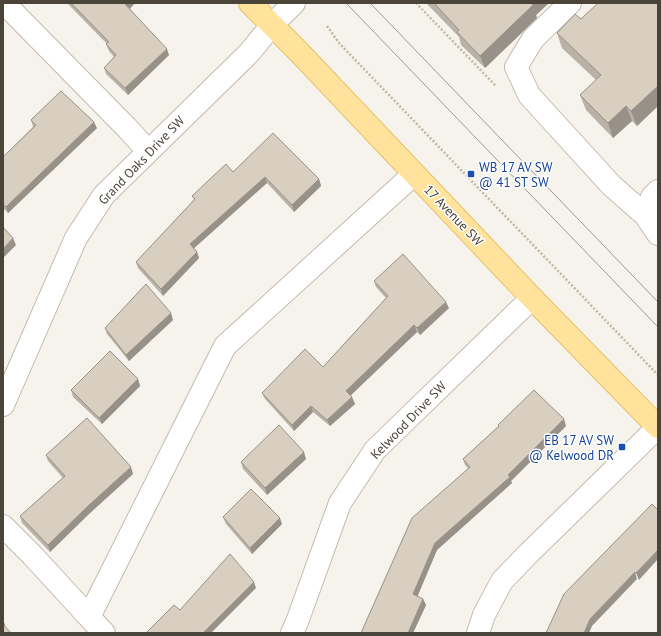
<svg xmlns="http://www.w3.org/2000/svg" width="661" height="636" font-family="'PT Sans',sans-serif">
<rect width="100%" height="100%" fill="#f6f3ec"/>
<g fill="none" stroke-linecap="round" stroke-linejoin="round">
<defs>
<path id="minor" d="M4 3 127 128 148 151
M570 3 533 39 516 67 529 95 611 185 645 215 658 234
M645 215 652 197 658 191
M3 405 76 238 104 195 249 53 272 25 294 3
M3 526 33 556 89 617 225 346 414 174
M89 617 104 633
M292 633 297 622 340 503 375 450 532 298
M478 633 484 615 502 581 528 554 658 427"/>
<path id="major" d="M250 3 297 50 532 298 658 427"/>
</defs>
<use href="#minor" stroke="#c2bbae" stroke-width="24"/>
<use href="#major" stroke="#e6c16a" stroke-width="24"/>
<path stroke="#c4b79f" stroke-width="2.5" stroke-dasharray="2 2" stroke-linecap="butt" d="M416 3 496 86
M327 26 339 43 658 375"/>
<use href="#minor" stroke="#fff" stroke-width="22"/>
<use href="#major" stroke="#ffe39c" stroke-width="22"/>
<path stroke="#9a9a9a" stroke-width="1" d="M346 3 658 327
M370 3 658 302"/>
</g>
<path fill="#bab2a6" d="M67 3H135L130 9 169 55 128 95 106 74 104 68 114 57 109 51 106 44H107Z
M426 3H549L536 15 537 18 485 68 461 45 459 37Z
M658 3V106L637 126 632 121 613 138 586 110 580 95 596 80 562 48 557 33 581 19Z
M31 120 97 128 8 213 3 208V157L33 127Z
M233 172 319 179 321 186 294 212 267 183 194 248 197 252 199 258 163 296 138 268 136 262 194 200 192 196Z
M374 281 449 308 420 335 417 332 351 395 355 404 330 426 313 412 294 431 265 399 262 393 323 367 386 298 376 287Z
M173 320 129 361 107 334 105 328Z
M138 379 140 386 102 424 73 397 71 390Z
M498 425 566 426 511 481 512 483 437 550 417 596 423 599 426 605 413 633H361L468 468 465 465 463 459 499 426Z
M46 455 133 474 90 513 50 552 22 523 20 516 63 478 48 461Z
M306 459 267 495 243 469 241 462Z
M223 517 282 524 252 554 226 524Z"/>
<path fill="#979187" d="M126 3H135L128 10 125 4Z
M531 3H549L536 15 537 18 485 68 480 56Z
M167 49 169 55 128 95 125 88Z
M658 86V106L637 126 631 111Z
M626 106 632 121 613 138 608 123Z
M94 122 97 128 8 213 6 207Z
M265 177 267 183 192 250 190 244Z
M319 179 321 186 294 212 292 205Z
M13 238 16 245 3 258V249Z
M197 252 199 258 163 296 161 289Z
M446 302 449 308 420 335 417 328Z
M171 313 173 320 129 361 126 355Z
M414 325 417 332 349 397 346 391Z
M138 379 140 386 102 424 99 418Z
M352 397 355 404 330 426 327 420Z
M311 406 313 412 294 431 292 425Z
M564 419 566 426 511 481 512 483 437 550 416 600 413 594 435 543 508 475Z
M304 452 306 459 267 495 265 488Z
M131 467 133 474 90 513 50 552 48 545 88 506Z
M280 518 282 524 252 554 250 548Z
M658 550V559L639 580 636 573Z
M635 572 637 579 592 626 589 633H584L590 619Z
M254 582 256 588 211 633H204V632Z
M423 599 426 605 413 633H408Z
M3 619 5 625 3 628Z"/>
<path fill="#d8cfc1" stroke="#979187" d="M71 3H126L125 4 167 49 125 88 104 68 116 55 106 44 109 42Z
M434 3H531L533 5 480 56 457 32 459 30Z
M598 3H658V86L631 111 626 106 608 123 580 95 601 75 557 33 575 14 581 19Z
M61 91 94 122 6 207 3 204V157L36 125 31 120Z
M273 133 319 179 292 205 265 177 190 244 197 252 161 289 136 262 195 199 192 196 226 164 233 172Z
M3 227 13 238 3 249Z
M403 254 446 302 417 328 414 325 346 391 352 397 327 420 311 406 292 425 262 393 305 349 323 367 388 296 374 281Z
M146 284 171 313 126 355 105 328Z
M110 351 138 379 99 418 71 390Z
M534 390 564 419 508 475 510 477 435 543 413 594 423 599 408 633H361L412 518 470 467 463 459 499 426 498 425Z
M87 418 131 467 88 506 48 545 20 516 65 476 46 455Z
M279 425 304 452 265 488 241 462Z
M251 489 280 518 250 548 223 517Z
M652 504 658 510V550L636 573 635 572 590 619 584 633H546L564 594Z
M230 554 254 582 204 632 205 633H146L174 605 180 610Z
M3 624 11 633H3Z"/>
<g fill="#1a4fb4" stroke="#fff" stroke-width="1.5">
<rect x="467" y="170" width="8" height="8" rx="2"/>
<rect x="618" y="443" width="8" height="8" rx="2"/>
</g>
<g text-anchor="middle" stroke-width="3" stroke-linejoin="round" paint-order="stroke">
<g font-size="13" fill="#4b4439" stroke="#fff">
<text transform="translate(141 160) rotate(-46)" y="5">Grand Oaks Drive SW</text>
<text transform="translate(454 215) rotate(46)" y="5">17 Avenue SW</text>
<text transform="translate(408 420) rotate(-46)" y="5">Kelwood Drive SW</text>
</g>
<g font-size="13" fill="#164399" stroke="#fff" text-anchor="start">
<text x="479" y="172">WB 17 AV SW<tspan x="479" dy="15">@ 41 ST SW</tspan></text>
<text x="614" y="445" text-anchor="end">EB 17 AV SW<tspan x="614" dy="15">@ Kelwood DR</tspan></text>
</g>
</g>
<rect width="661" height="636" fill="none" stroke="#4b4439" stroke-width="8"/>
</svg>
